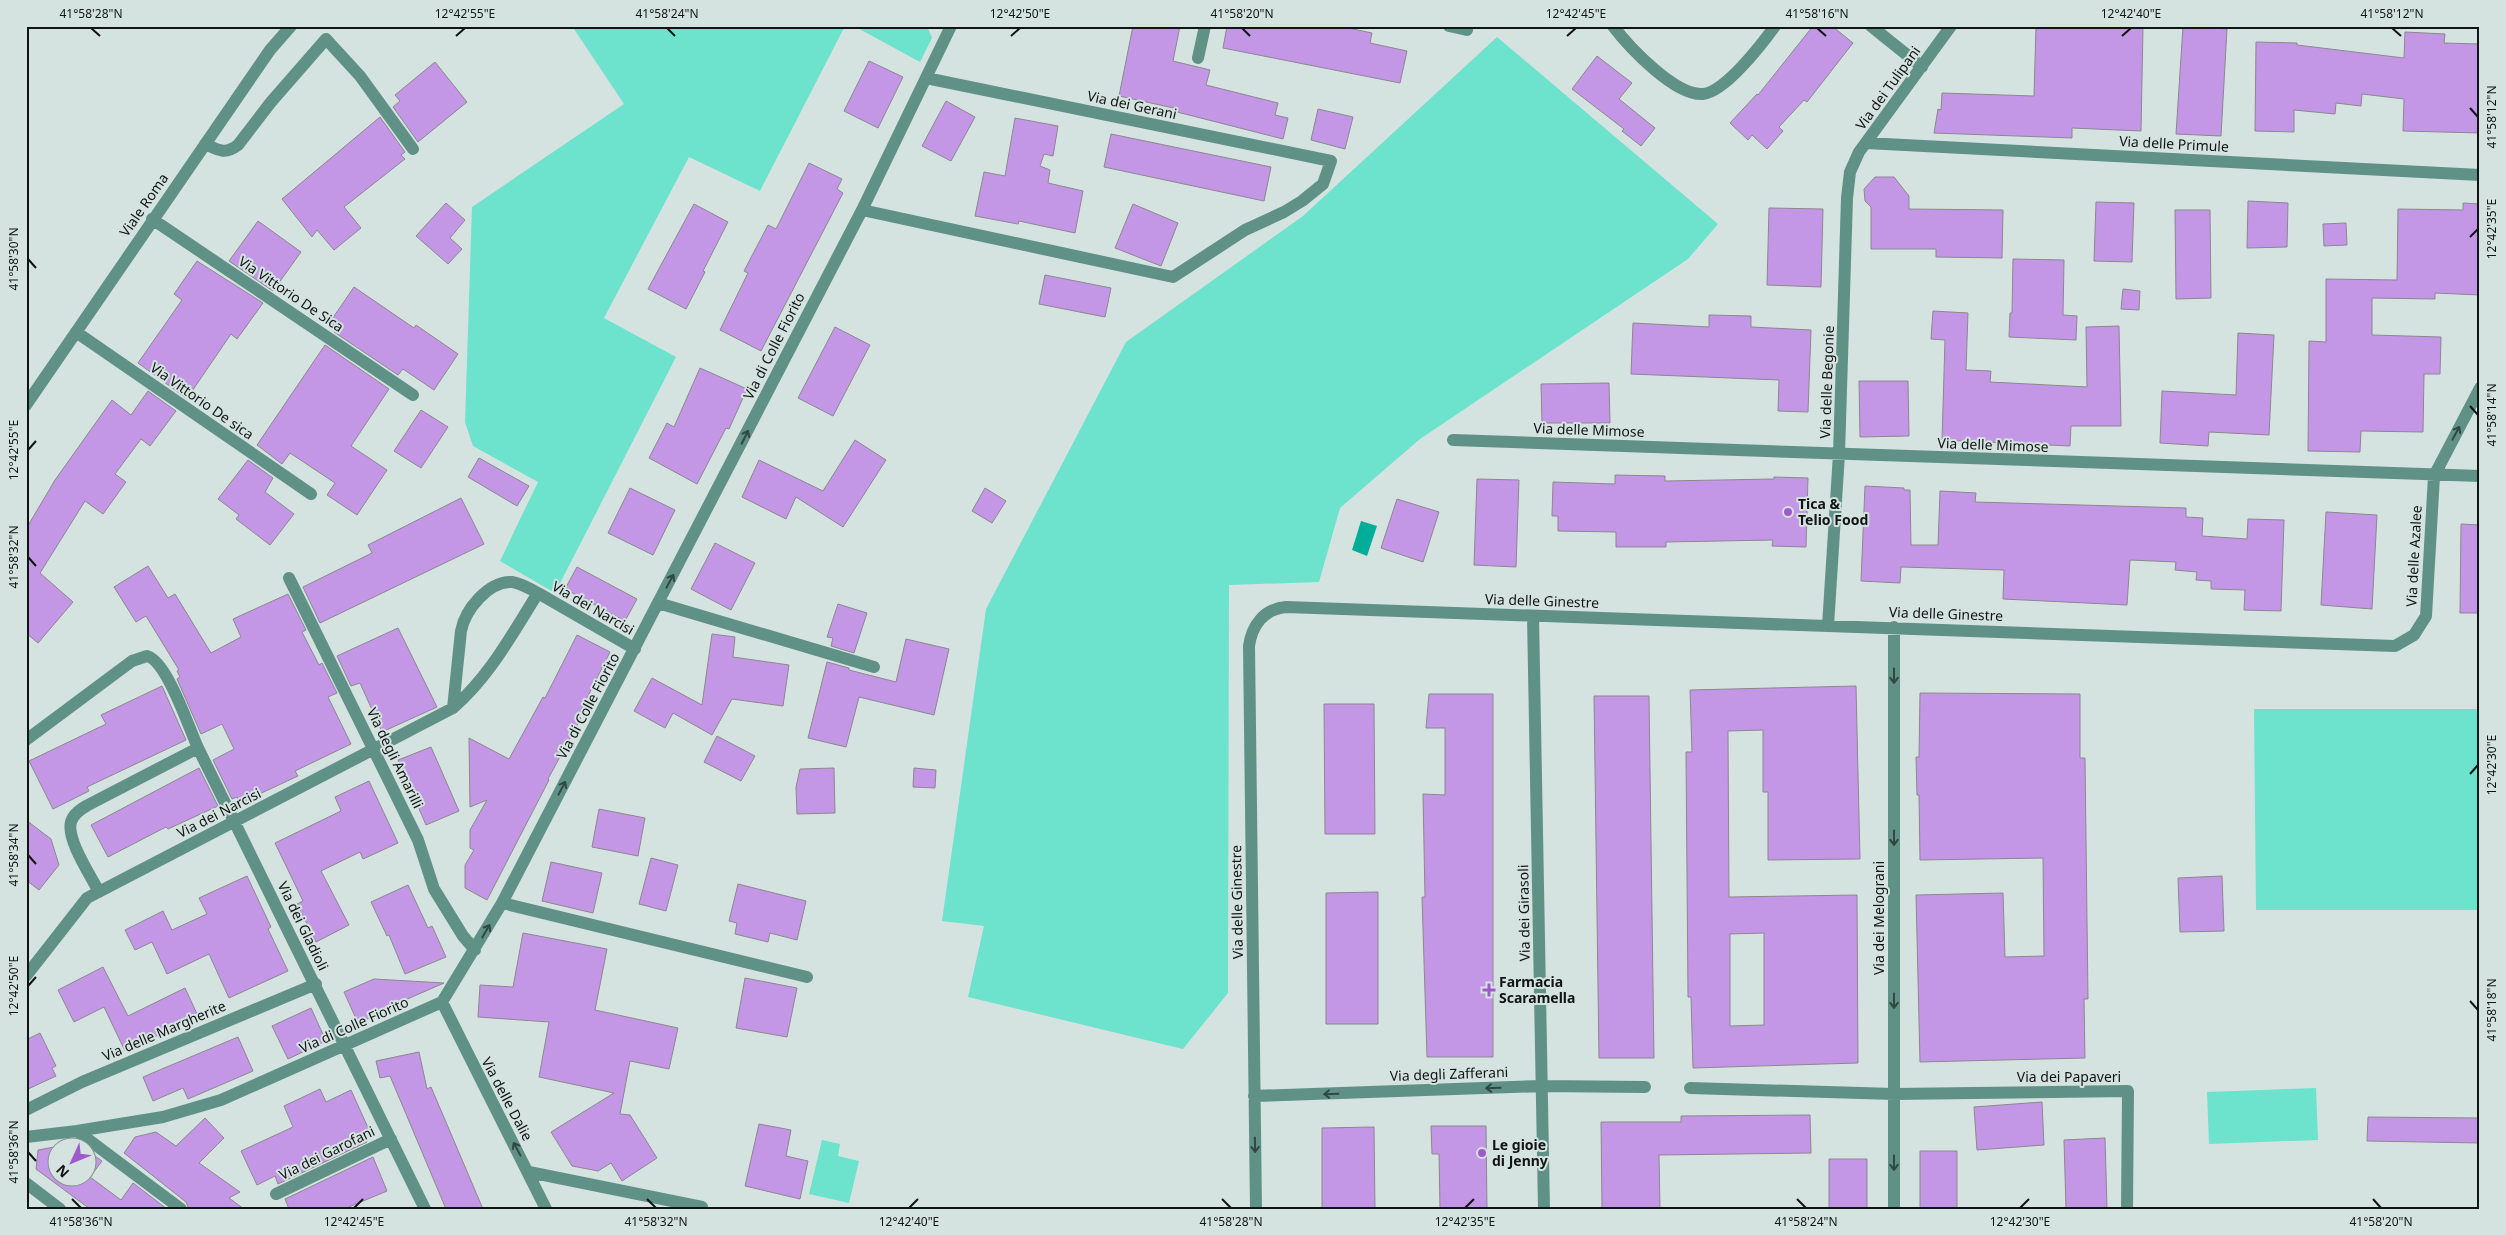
<svg xmlns="http://www.w3.org/2000/svg" width="2506" height="1235" font-family="'Noto Sans',sans-serif">
<rect width="100%" height="100%" fill="#d5e3e0"/>
<path fill="#6de2cd" d="M572 26H845L760 191 689 157 604 318 676 357 555 593 500 561 538 482 473 446 465 422 472 207 624 104Z
M854 26H927L932 38 920 62Z
M1497 37 1718 224 1688 259 1420 439 1340 508 1319 582 1229 585 1228 993 1183 1049 968 997 984 926 942 921 986 609 1126 342 1303 216Z
M2254 709H2480V910H2256Z
M2316 1088 2318 1140 2209 1144 2207 1092Z
M822 1140 840 1144 838 1156 859 1161 849 1203 809 1194Z"/>
<path fill="#00ad99" d="M1361 521 1377 526 1367 556 1352 550Z"/>
<path fill="#c496e6" stroke="#8c8790" fill-rule="evenodd" d="M1133 26H1180L1173 61 1210 70 1206 85 1278 103 1275 115 1288 118 1283 139 1177 112 1178 109 1119 96Z
M1227 26H1339L1372 33 1370 43 1407 51 1400 83 1223 48Z
M1813 26H1832L1853 43 1807 102 1804 100 1779 127 1783 131 1767 149 1752 135 1748 140 1730 123 1757 94 1758 95Z
M2036 26H2143L2141 131 2072 128V138L1934 133 1938 109 1941 110 1942 93 2034 96Z
M2183 26 2227 29 2221 136 2176 134Z
M2405 32 2445 34 2444 43 2480 44V133L2403 131 2404 99 2362 94 2361 106 2336 103 2335 114 2294 110V132L2255 131 2256 42 2297 43V45L2404 58Z
M1597 56 1632 83 1619 99 1655 128 1641 146 1622 131 1624 129 1572 89Z
M869 61 903 77 878 128 844 111Z
M435 62 467 102 418 142 393 107 400 101 395 95Z
M946 101 975 117 951 161 922 146Z
M1318 109 1353 117 1345 149 1311 140Z
M380 117 405 152 401 155 405 159 344 207 361 228 334 250 317 230 312 237 282 199Z
M1015 118 1058 126 1053 156 1044 154 1040 166 1050 170 1048 183 1083 191 1075 233 1019 221 1018 224 975 216 984 172 1005 176Z
M1111 134 1271 167 1264 201 1104 167Z
M809 163 842 179 837 189 843 193 761 351 720 330 748 273 744 271 768 225 776 229Z
M1875 177H1894L1909 196V209L2003 210 2002 258 1936 257V249H1871V207L1865 201 1864 189Z
M2248 201 2288 203 2287 247 2247 248Z
M2096 202 2134 203 2132 262 2094 261Z
M446 203 465 220 450 238 462 249 448 264 416 236Z
M2463 203 2480 204V295L2435 293V299L2372 298V335L2441 337 2440 374H2424L2423 432 2361 431 2360 452 2308 451 2309 341 2326 342V279L2397 280 2398 209 2463 210Z
M694 204 728 222 703 271 705 272 686 309 648 289Z
M1133 204 1178 223 1161 266 1115 248Z
M1769 208 1823 209 1821 287 1767 285Z
M2175 210H2210L2211 298 2176 299Z
M258 221 301 252 273 291 229 261Z
M2346 223 2347 245 2324 246 2323 224Z
M2013 259 2064 260 2063 315 2077 316 2076 340 2009 337 2010 313H2012Z
M197 261 263 303 237 339 231 334 188 397 186 398 138 363 182 300 174 294Z
M1045 275 1111 288 1105 317 1039 304Z
M354 287 414 328 416 325 458 354 434 390 403 369 398 375 334 332 337 327 330 322Z
M2123 289 2140 291 2139 310 2121 309Z
M1933 311 1968 313 1966 370 1991 371 1990 382 2087 387 2086 327 2119 326 2121 426H2071L2070 446 1942 440 1945 340 1931 339Z
M1709 315 1751 316V327L1811 330 1808 412 1778 411 1779 380 1631 374 1633 323 1709 327Z
M835 327 870 345 833 416 798 398Z
M2238 333 2274 335 2269 435 2209 432 2208 446 2160 443 2162 391 2236 395Z
M325 345 389 389 351 446 387 470 357 515 327 495 335 483 290 453 282 464 257 445Z
M700 368 747 389 729 429 726 428 697 484 649 458 667 423 674 427Z
M1859 381H1908L1909 436 1860 437Z
M1609 383 1610 423H1542L1541 384Z
M148 391 176 411 150 446 141 439 115 474 126 482 103 514 85 501 40 573 73 602 38 643 26 633V529L55 480 112 400 131 415Z
M421 410 448 427 421 468 394 451Z
M855 440 886 460 843 527 796 497 786 519 742 497 759 460 823 491Z
M479 458 529 486 517 506 468 477Z
M248 460 273 478 265 492 294 514 270 545 236 519 239 515 218 499Z
M1615 475 1665 476V481L1774 479V477L1808 478 1806 547 1772 546 1773 540 1666 542V547H1616V532L1558 531V516H1552L1553 482 1615 484Z
M1477 479 1519 480 1516 567 1474 565Z
M1865 486 1904 488V490H1910L1911 545H1938L1940 491 1976 493 1975 502 2186 508V517L2203 518 2202 536 2247 539 2248 519 2284 520 2281 611 2244 610 2245 590 2211 589V581L2196 580 2197 572 2175 570 2176 562 2130 560 2127 605 2003 599 2004 570 1901 567 1900 583 1861 581Z
M630 488 675 510 653 555 608 533Z
M985 488 1006 501 992 523 972 511Z
M461 498 484 544 320 623 303 587 372 553 368 545Z
M1397 499 1439 512 1423 562 1381 548Z
M2326 512 2377 515 2372 609 2321 605Z
M2461 524 2480 525V613H2460Z
M715 543 755 563 731 610 691 589Z
M148 566 168 598 175 594 211 653 241 637 233 619 288 594 306 630 302 632 319 665 322 663 337 693 328 697 351 744 295 771 298 776 240 803 237 797 232 799 213 760 234 749 222 724 201 734 177 679 180 677 177 671 179 670 146 616 136 622 114 587Z
M577 567 637 599 625 621 565 589Z
M838 604 867 613 854 653 831 646 833 638 827 637Z
M398 628 437 707 382 732 360 683 351 686 337 656Z
M712 634 735 637 733 657 789 665 783 706 732 699 712 735 673 713 665 728 634 711 652 678 702 705Z
M577 635 610 652 578 716 581 718 548 779 549 780 487 900 465 888V865L474 850 470 848V830L487 800 470 807 469 738 509 759 543 697 545 698Z
M906 639 949 649 934 715 859 697 846 747 808 738 827 662 849 668V670L896 682Z
M162 686 186 740 87 787 89 791 53 809 29 761 106 724 101 715Z
M1856 686 1860 859 1768 860V792H1763V730L1728 731 1729 897 1857 895 1858 1063 1693 1068 1691 997H1688L1686 752H1692L1690 690ZM1764 933V1025L1730 1026V934Z
M1920 693 2080 694V758H2085L2088 999H2084L2085 1058 1920 1062 1916 895 2003 893 2005 957 2044 956 2043 858 1920 860 1919 795H1917L1916 757H1919Z
M1429 694H1493V1057H1427L1422 897H1425L1423 794 1445 795V728H1426Z
M1594 696H1649L1654 1058H1599Z
M1324 704H1374L1375 834H1325Z
M717 736 755 756 741 781 704 762Z
M431 747 459 811 426 825 398 760Z
M199 768 218 806 168 829 166 827 108 857 91 825Z
M834 768 835 813 797 814 796 787 800 769Z
M914 768 936 770 935 788 913 787Z
M369 781 398 843 363 859 360 852 321 871 349 925 316 942 297 904 303 901 275 843 341 811 335 797Z
M599 809 645 818 638 856 592 847Z
M26 820 51 839 59 865 39 890 26 880Z
M651 858 678 865 666 911 639 904Z
M551 862 602 873 593 913 542 901Z
M247 876 271 927 268 929 288 971 229 998 209 954 167 974 152 942 135 950 125 930 163 911 172 930 207 914 199 898Z
M2222 876 2224 931 2180 932 2178 878Z
M738 884 806 901 797 940 770 933 768 942 735 934 737 923 729 921Z
M408 885 428 928 432 926 446 957 405 974 389 935 387 936 371 902Z
M1378 892V1024H1326V893Z
M523 933 607 949 595 1010 678 1028 669 1069 630 1061 620 1114 630 1115 657 1158 622 1181 611 1163 598 1171 572 1166 551 1132 614 1093 539 1077 549 1022 478 1017 480 985 513 987Z
M103 967 128 1016 185 988 198 1016 125 1051 104 1007 74 1022 58 990Z
M745 978 797 988 787 1037 736 1028Z
M374 979 444 983 396 1004 397 1006 358 1023 344 992Z
M311 1008 326 1041 288 1059 272 1026Z
M40 1033 56 1066 52 1068 56 1076 26 1090V1040Z
M238 1037 253 1071 188 1099 183 1088 153 1101 143 1077Z
M419 1052 427 1089 431 1087 483 1209H446L390 1076 380 1078 376 1061Z
M320 1089 326 1102 351 1090 370 1132 364 1135 367 1142 278 1184 275 1176 257 1185 241 1151 293 1127 284 1106Z
M2042 1102 2044 1145 1977 1150 1974 1107Z
M1810 1115 1811 1153 1659 1155 1660 1209H1602L1601 1122H1681V1116Z
M2368 1117 2480 1118V1143L2367 1141Z
M205 1118 224 1138 199 1163 240 1192 229 1198 244 1209H189L186 1202 124 1153 135 1137 156 1132 176 1146Z
M759 1124 791 1130 786 1156 808 1161 800 1199 745 1186Z
M1431 1126H1486L1487 1209H1440L1439 1154H1432Z
M1374 1127 1375 1209H1322V1128Z
M2105 1138 2107 1208 2066 1209 2064 1140Z
M76 1143 83 1148H58V1178H88V1151L102 1161 90 1177 121 1200 133 1183 167 1209H90L36 1169 38 1150Z
M1920 1151H1957V1209H1920Z
M373 1157 387 1191 344 1209H289L285 1199Z
M1829 1159H1867V1209H1829Z"/>
<g fill="none" stroke-linecap="round" stroke-linejoin="round">
<path stroke="#609187" stroke-width="12" d="M1449 26 1467 30
M1613 26C1629 47 1675 96 1703 94 1725 92 1762 44 1775 26
M1871 26 1922 67
M1198 58 1205 26
M1866 143 2480 175
M205 144C218 150 225 155 238 145L271 102 326 39 360 76 413 149
M862 210 1173 277 1245 230 1284 212 1302 201 1323 184 1331 161 926 78
M152 219 413 395
M76 332 311 494
M26 405 270 50 291 26
M1453 440 2480 476
M289 578 418 840 434 889 463 936 475 950
M538 593 635 649
M658 603 874 667
M1533 616 1544 1209
M1828 626 1839 454 1847 198 1850 172 1859 152 1951 26
M26 740 132 661 147 656C167 661 189 728 198 748L425 1209
M99 892C91 876 66 839 71 822 73 814 81 809 88 805L198 748
M502 903 807 977
M26 976 87 898 453 708C490 676 512 634 538 593 530 589 521 583 512 582 488 581 465 610 461 631L453 708
M442 1002 546 1209
M1690 1088 1894 1094 2128 1091 2127 1209
M1254 1096 1542 1086 1645 1087
M26 1110 82 1082 316 984
M77 1131 181 1209
M26 1137 77 1131 163 1117 221 1100 442 1002 502 903 862 210 951 26
M529 1172 702 1207
M26 1183 60 1209
M276 1194 391 1139
M1256 1209 1249 646C1252 625 1264 609 1286 607L2395 646 2414 635 2426 616 2434 476 2480 388
M1894 1209V627"/>
</g>
<defs><path id="oneway-shaft" d="M-6 0H5M1.5-3L5.5 0L1.5 3" fill="none" stroke-width="1.6" stroke-linecap="round" stroke-linejoin="round" transform="scale(1.25)"/></defs>
<g stroke="#304742">
<use href="#oneway-shaft" transform="translate(2456 433) rotate(-62)"/>
<use href="#oneway-shaft" transform="translate(745 437) rotate(-63)"/>
<use href="#oneway-shaft" transform="translate(670 581) rotate(-62)"/>
<use href="#oneway-shaft" transform="translate(1894 676) rotate(90)"/>
<use href="#oneway-shaft" transform="translate(562 788) rotate(-62)"/>
<use href="#oneway-shaft" transform="translate(1894 838) rotate(90)"/>
<use href="#oneway-shaft" transform="translate(486 931) rotate(-60)"/>
<use href="#oneway-shaft" transform="translate(1894 1001) rotate(90)"/>
<use href="#oneway-shaft" transform="translate(1493 1088) rotate(178)"/>
<use href="#oneway-shaft" transform="translate(1331 1094) rotate(178)"/>
<use href="#oneway-shaft" transform="translate(1255 1145) rotate(89)"/>
<use href="#oneway-shaft" transform="translate(517 1149) rotate(-118)"/>
<use href="#oneway-shaft" transform="translate(1894 1163) rotate(90)"/>
</g>
<path fill="none" stroke="#101514" stroke-width="2" d="M91 28 100 36M667 28 675 36M1242 28 1250 36M1817 28 1826 36M2392 28 2401 36M456 36 465 28M1011 36 1020 28M1567 36 1576 28M2122 36 2131 28M2470 108 2478 117M2470 237 2478 229M28 259 36 268M2470 406 2478 415M28 450 36 441M28 557 36 566M2470 774 2478 765M28 855 36 864M28 986 36 977M2470 1001 2478 1010M28 1152 36 1161M72 1199 81 1208M647 1199 656 1208M1222 1199 1231 1208M1797 1199 1806 1208M2373 1199 2381 1208M354 1208 363 1199M909 1208 918 1199M1465 1208 1474 1199M2020 1208 2029 1199"/>
<g fill="#9f59cd" stroke="#d5e3e0" stroke-width="2">
<circle cx="1788" cy="512" r="5"/>
<path d="M1486.5 982.5h5v5h5v5h-5v5h-5v-5h-5v-5h5z"/>
<circle cx="1482" cy="1153" r="5"/>
</g>
<g text-anchor="middle" stroke-width="4" stroke-linejoin="round" paint-order="stroke">
<g font-size="14" fill="#101514" stroke="#d5e3e0">
<text transform="translate(1888 88) rotate(-54)" y="5">Via dei Tulipani</text>
<text transform="translate(1132 105) rotate(12)" y="5">Via dei Gerani</text>
<text transform="translate(2174 144) rotate(3)" y="5">Via delle Primule</text>
<text transform="translate(144 205) rotate(-55)" y="5">Viale Roma</text>
<text transform="translate(291 294) rotate(34)" y="5">Via Vittorio De Sica</text>
<text transform="translate(774 346) rotate(-63)" y="5">Via di Colle Fiorito</text>
<text transform="translate(1827 382) rotate(-88)" y="5">Via delle Begonie</text>
<text transform="translate(202 401) rotate(35)" y="5">Via Vittorio De sica</text>
<text transform="translate(1589 430) rotate(2)" y="5">Via delle Mimose</text>
<text transform="translate(1993 445) rotate(2)" y="5">Via delle Mimose</text>
<text transform="translate(2414 556) rotate(-87)" y="5">Via delle Azalee</text>
<text transform="translate(1542 601) rotate(2)" y="5">Via delle Ginestre</text>
<text transform="translate(593 608) rotate(30)" y="5">Via dei Narcisi</text>
<text transform="translate(1946 614) rotate(2)" y="5">Via delle Ginestre</text>
<text transform="translate(588 706) rotate(-62)" y="5">Via di Colle Fiorito</text>
<text transform="translate(395 758) rotate(64)" y="5">Via degli Amarilli</text>
<text transform="translate(219 813) rotate(-27)" y="5">Via dei Narcisi</text>
<text transform="translate(1237 902) rotate(-91)" y="5">Via delle Ginestre</text>
<text transform="translate(1524 913) rotate(-91)" y="5">Via dei Girasoli</text>
<text transform="translate(1879 918) rotate(-90)" y="5">Via dei Melograni</text>
<text transform="translate(303 926) rotate(64)" y="5">Via dei Gladioli</text>
<text transform="translate(354 1025) rotate(-24)" y="5">Via di Colle Fiorito</text>
<text transform="translate(164 1031) rotate(-23)" y="5">Via delle Margherite</text>
<text transform="translate(1449 1074) rotate(-2)" y="5">Via degli Zafferani</text>
<text x="2069" y="1082">Via dei Papaveri</text>
<text transform="translate(507 1099) rotate(62)" y="5">Via delle Dalie</text>
<text transform="translate(327 1153) rotate(-26)" y="5">Via dei Garofani</text>
</g>
<g font-size="14" font-weight="bold" fill="#101514" stroke="#d5e3e0" text-anchor="start">
<text x="1798" y="509">Tica &amp;<tspan x="1798" dy="16">Telio Food</tspan></text>
<text x="1499" y="987">Farmacia<tspan x="1499" dy="16">Scaramella</tspan></text>
<text x="1492" y="1150">Le gioie<tspan x="1492" dy="16">di Jenny</tspan></text>
</g>
</g>
<rect width="2506" height="1235" fill="none" stroke="#d5e3e0" stroke-width="55"/>
<g transform="translate(72 1162) rotate(226)"><circle r="24" fill="#d5e3e0" stroke="#86918e"/>
<path d="M0-4L9 19L0 12L-9 19Z" fill="#9f59cd"/>
<text y="-8" font-size="14" font-weight="bold" text-anchor="middle" fill="#101514">N</text>
</g>
<rect x="28" y="28" width="2450" height="1180" fill="none" stroke="#101514" stroke-width="2"/>
<g font-size="12" text-anchor="middle" fill="#101514">
<text x="91" y="18">41°58'28"N</text>
<text x="465" y="18">12°42'55"E</text>
<text x="667" y="18">41°58'24"N</text>
<text x="1020" y="18">12°42'50"E</text>
<text x="1242" y="18">41°58'20"N</text>
<text x="1576" y="18">12°42'45"E</text>
<text x="1817" y="18">41°58'16"N</text>
<text x="2131" y="18">12°42'40"E</text>
<text x="2392" y="18">41°58'12"N</text>
<text transform="translate(2492 117) rotate(-90)" y="4">41°58'12"N</text>
<text transform="translate(2492 229) rotate(-90)" y="4">12°42'35"E</text>
<text transform="translate(14 259) rotate(-90)" y="4">41°58'30"N</text>
<text transform="translate(2492 415) rotate(-90)" y="4">41°58'14"N</text>
<text transform="translate(14 450) rotate(-90)" y="4">12°42'55"E</text>
<text transform="translate(14 557) rotate(-90)" y="4">41°58'32"N</text>
<text transform="translate(2492 765) rotate(-90)" y="4">12°42'30"E</text>
<text transform="translate(14 855) rotate(-90)" y="4">41°58'34"N</text>
<text transform="translate(14 986) rotate(-90)" y="4">12°42'50"E</text>
<text transform="translate(2492 1010) rotate(-90)" y="4">41°58'18"N</text>
<text transform="translate(14 1152) rotate(-90)" y="4">41°58'36"N</text>
<text x="81" y="1226">41°58'36"N</text>
<text x="354" y="1226">12°42'45"E</text>
<text x="656" y="1226">41°58'32"N</text>
<text x="909" y="1226">12°42'40"E</text>
<text x="1231" y="1226">41°58'28"N</text>
<text x="1465" y="1226">12°42'35"E</text>
<text x="1806" y="1226">41°58'24"N</text>
<text x="2020" y="1226">12°42'30"E</text>
<text x="2381" y="1226">41°58'20"N</text>
</g>
</svg>
